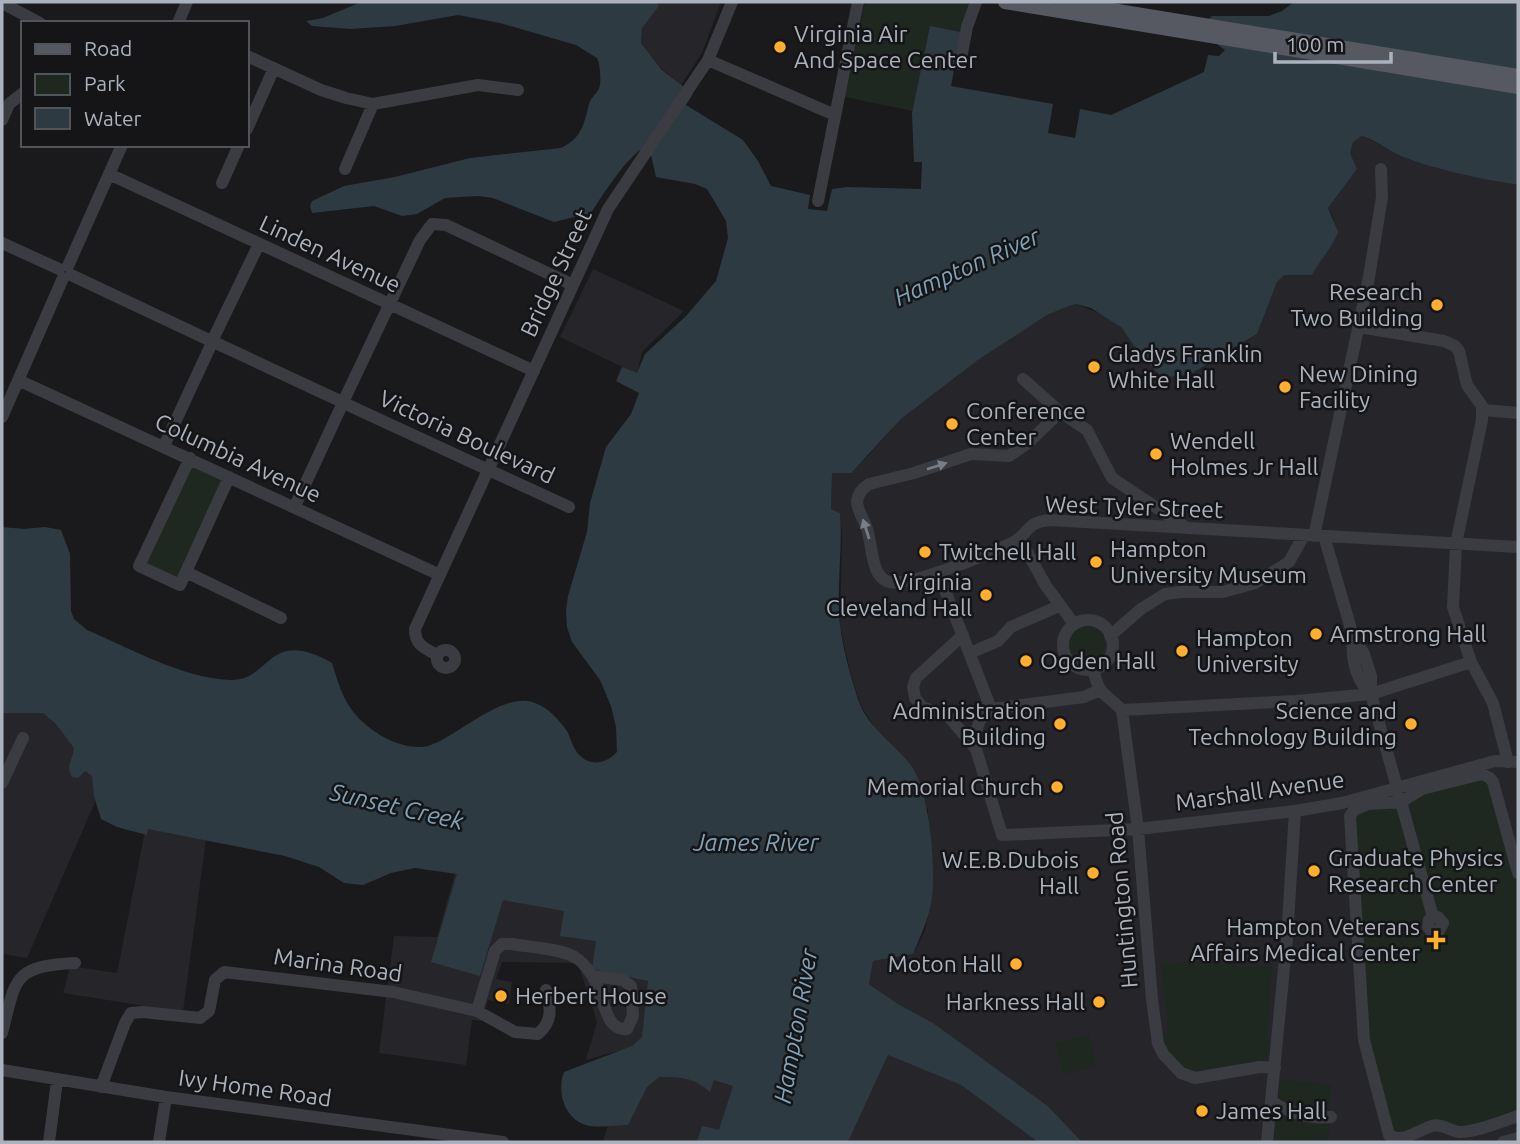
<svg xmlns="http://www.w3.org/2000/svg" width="1520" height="1144" font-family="Ubuntu,sans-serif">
<rect width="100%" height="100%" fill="#1a1a1c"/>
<path fill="#26262a" d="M660 2H721L702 53 681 85 662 69 641 43 642 28Z
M1363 136 1399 155 1439 169 1518 185V1142H1082L1048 1106 933 1023 898 1004 869 984 873 961 913 954 925 931 931 901 928 810 861 706 851 675 840 626 842 536 840 513 831 509 832 472 864 460 901 419 978 360 1047 315 1069 306 1076 304 1108 317 1121 327 1141 356 1163 378 1218 357 1241 345 1257 334 1277 282 1284 275H1312L1334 220 1328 208 1357 169 1350 153 1353 141Z
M593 269 684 311 642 352 637 374 560 337Z
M37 706 60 722 102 786 27 958 2 954V707Z
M472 814 757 1045 622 1050 586 1060 597 1022 579 967 573 963 502 962 496 979 512 982 509 1004 488 1000 481 1021 472 1020 466 1065 379 1053 394 936 437 937Z
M146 826 206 839 183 1012 63 993 70 966 117 973Z
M888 1055 961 1085 1038 1142H848Z
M658 1064 743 1083 724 1142H603L610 1117Z"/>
<path fill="#1f2820" d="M865 2H970L961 32 930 26 913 111 845 97Z
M190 466 221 480 177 578 146 563Z
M1069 644a18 18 0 1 1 36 0a18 18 0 1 1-36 0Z
M1485 766 1492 773 1518 865V1119L1460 1135 1432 1128 1407 1142H1387L1367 1068 1361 1041 1346 804Z
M1200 961V966L1235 963 1236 968 1272 965 1267 1039 1274 1040 1268 1056 1264 1060 1199 1074 1188 1070 1178 1062 1164 1046 1162 1035 1169 1033 1161 964Z
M1089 1035 1096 1066 1063 1074 1055 1043Z
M1281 1080 1331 1084 1329 1115H1312L1276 1100 1279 1083Z
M1275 1107 1325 1123 1329 1127 1328 1142H1270Z"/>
<path fill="#2e3a42" d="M361 2H657L659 6 642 28 641 43 662 70 693 94 686 105 743 140 758 161 771 186 810 195 808 209 827 211 832 189 847 187 921 189 922 162H914L912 113 930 26 961 32 951 86 1053 104 1048 133 1075 138 1080 109 1111 115 1204 72 1208 55 1219 56 1225 50 1214 42 1207 21 1212 16H1269L1282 11 1294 2H1518V185C1478 178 1439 171 1401 156 1387 150 1376 140 1362 136L1353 142 1350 153 1357 169 1328 208 1338 232C1332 248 1320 260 1312 275H1284L1277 282 1257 334 1192 373 1163 378 1141 356 1121 327 1091 308 1076 304 1069 306 1047 315 978 360 901 419 851 473H832L831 509 840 513C843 550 836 587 840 625 843 650 851 678 859 702 868 727 894 744 910 764 930 789 937 872 931 904 927 923 920 937 913 954L873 961 869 984 898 1004 933 1023 1048 1106 1082 1142H1038L961 1085 888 1055 848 1142H697L702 1126 719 1130 733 1086 714 1080 710 1092C693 1077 682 1077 659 1077L647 1087 628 1125C615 1125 595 1129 583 1124 563 1116 557 1090 564 1072L632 1046 642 1037 648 981 592 969 596 941 560 936 564 911 503 900 480 976 431 962 457 874 415 868 391 873 363 885 344 883 319 867 285 856 148 829 147 835 117 827 101 819 94 796 92 776 85 771 78 778 72 777C65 765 73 760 74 748L56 724 43 713H2V527L24 529 45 527 61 530 70 554 71 611 74 619 87 630C130 648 182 678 230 680 271 682 267 626 332 663 342 695 347 713 377 733 390 742 412 750 428 746 456 738 503 690 535 703 549 708 559 720 567 731 570 737 572 745 576 751 587 767 605 765 617 752L616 727 611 706 600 680 572 642 567 627 566 610 568 596 587 532 590 503 606 447 631 414 639 393 616 381 622 367 637 373 645 354 686 316 716 281 728 238 726 221 707 189 695 184 656 177 651 155 646 147C630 152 601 197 591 213L554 222 493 198 478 196 445 198 417 214 402 216 374 206 312 213 310 206 312 201 344 186 395 177 470 158 561 148C582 138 584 124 589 104 591 97 599 92 600 85 601 78 600 64 597 58L576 45 500 23 458 15 395 26 351 29 312 26 306 21 323 18Z"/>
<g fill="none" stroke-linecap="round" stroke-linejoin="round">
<path stroke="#3a3c42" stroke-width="12" d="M2 3 40 23
M178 23 187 2
M247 56 321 90 346 98 373 104 478 85 518 90
M708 60 835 115
M960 64 967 27 976 2
M2 120 9 104 23 93
M247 129 274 68
M345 169 373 104
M109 174 534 371
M222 183 239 145
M818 201 858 2
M2 243 59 269
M68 266 122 145
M71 275 207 339
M1359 327 1444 341 1455 346 1459 351 1467 385 1482 406V420L1456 544 1453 607 1471 662 1493 703 1508 762
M215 335 259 244
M218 344 338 400
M1023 379 1060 412 1087 430 1112 478 1187 528
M18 380 440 575
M345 398 420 240 432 224 446 225 573 285
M348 405 569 507
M1483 410 1518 413
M1060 412 1028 443 1009 456 971 454 914 473 869 484C863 488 858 493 857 501 857 510 863 518 866 526 872 541 870 559 878 573 881 578 884 581 890 582 909 587 991 553 1012 543 1030 534 1025 522 1050 520L1518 547
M2 417 63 278
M164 446 210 347
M190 458 139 566 180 585 229 477
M295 506 341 407
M1314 536 1369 277 1382 197 1381 169
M1324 536 1353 636 1364 654 1371 676V694L1433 917 1429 920 1428 927 1431 931 1438 932 1443 923 1438 917H1433
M1020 539 1046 586 1074 624
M186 572 281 618
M938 572 991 709
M1063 645a25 25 0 1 1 50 0a25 25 0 1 1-50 0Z
M963 635 916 678 913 687 915 698 922 707 949 717 976 749 1002 835 1138 829 1295 811 1342 803 1495 761 1518 762
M1110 636 1141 609 1165 594 1181 592H1223L1255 583 1289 562 1304 535
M1353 636C1351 659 1355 679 1371 694
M437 659a9 9 0 1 1 18 0a9 9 0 1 1-18 0Z
M970 653 998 641 1011 627 1059 606
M437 655C424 648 415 645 415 629L608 209 708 60 732 2
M1093 669C1099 696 1105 693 1122 710L1296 701 1371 694 1471 662
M1122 710 1138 829 1152 999 1158 1044 1164 1055 1181 1073 1195 1078 1260 1067 1275 1068
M972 744 980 720 991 709 1084 697 1100 690
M2 783 23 738
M1518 873 1493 782 1490 778 1482 774 1422 789 1401 802 1368 804 1354 810 1350 816 1364 1040 1389 1135C1402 1144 1418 1130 1432 1126 1442 1123 1450 1131 1459 1132 1474 1133 1503 1121 1518 1116
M477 1011 515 1032 538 1034C553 1021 551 1008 546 990
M2 1033C16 979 12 966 75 963
M2 1070 166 1097 503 1142
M101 1087 125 1023 131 1013 143 1012 200 1018 209 1011 215 980 224 972 393 992 477 1011 495 951 502 944H512C528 947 564 949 576 958 582 961 587 968 591 974 604 990 603 1032 627 1029L633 1016 631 986 623 980 593 976
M1271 1101C1289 1113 1309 1119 1331 1117
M49 1142 57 1081
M159 1142 166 1097
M1267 1142 1287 938 1295 811
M1503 1142 1518 1138"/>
<path stroke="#565961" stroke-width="14" d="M1005 2 1518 87
M1063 2 1518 76"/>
</g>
<defs><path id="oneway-solid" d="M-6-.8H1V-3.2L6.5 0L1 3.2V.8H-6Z" transform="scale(1.75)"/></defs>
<g fill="#787d86">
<use href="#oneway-solid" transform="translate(937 466) rotate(-18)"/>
<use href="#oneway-solid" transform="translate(866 529) rotate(-108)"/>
</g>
<g fill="#ffae2f" stroke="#151517" stroke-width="2.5">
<circle cx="780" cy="47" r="7"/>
<circle cx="1437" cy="305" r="7"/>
<circle cx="1094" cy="367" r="7"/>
<circle cx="1285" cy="387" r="7"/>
<circle cx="952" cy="424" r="7"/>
<circle cx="1156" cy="454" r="7"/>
<circle cx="925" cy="552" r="7"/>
<circle cx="1096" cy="562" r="7"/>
<circle cx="986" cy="595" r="7"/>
<circle cx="1316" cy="634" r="7"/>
<circle cx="1182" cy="651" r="7"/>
<circle cx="1026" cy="661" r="7"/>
<circle cx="1060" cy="724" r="7"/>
<circle cx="1411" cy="724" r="7"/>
<circle cx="1057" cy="787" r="7"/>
<circle cx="1314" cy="871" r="7"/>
<circle cx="1093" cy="873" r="7"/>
<path d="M1432.5 929.5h7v7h7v7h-7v7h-7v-7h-7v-7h7z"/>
<circle cx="1016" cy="964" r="7"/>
<circle cx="501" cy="996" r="7"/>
<circle cx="1099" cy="1002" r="7"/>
<circle cx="1202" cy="1111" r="7"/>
</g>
<g text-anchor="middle" stroke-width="5" stroke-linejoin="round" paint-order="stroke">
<g font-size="23" fill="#abb2bd" stroke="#151517" text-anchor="start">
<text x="794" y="42">Virginia Air<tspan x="794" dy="26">And Space Center</tspan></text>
<text x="1423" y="300" text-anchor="end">Research<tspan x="1423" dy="26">Two Building</tspan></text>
<text x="1108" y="362">Gladys Franklin<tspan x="1108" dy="26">White Hall</tspan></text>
<text x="1299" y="382">New Dining<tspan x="1299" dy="26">Facility</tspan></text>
<text x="966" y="419">Conference<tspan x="966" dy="26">Center</tspan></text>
<text x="1170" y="449">Wendell<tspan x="1170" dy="26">Holmes Jr Hall</tspan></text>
<text x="1110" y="557">Hampton<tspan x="1110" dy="26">University Museum</tspan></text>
<text x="939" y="560">Twitchell Hall</text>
<text x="972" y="590" text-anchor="end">Virginia<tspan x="972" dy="26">Cleveland Hall</tspan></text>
<text x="1330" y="642">Armstrong Hall</text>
<text x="1196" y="646">Hampton<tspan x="1196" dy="26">University</tspan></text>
<text x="1040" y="669">Ogden Hall</text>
<text x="1046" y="719" text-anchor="end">Administration<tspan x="1046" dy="26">Building</tspan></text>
<text x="1397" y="719" text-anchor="end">Science and<tspan x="1397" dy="26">Technology Building</tspan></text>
<text x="1043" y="795" text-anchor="end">Memorial Church</text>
<text x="1328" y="866">Graduate Physics<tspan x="1328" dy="26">Research Center</tspan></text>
<text x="1079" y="868" text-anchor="end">W.E.B.Dubois<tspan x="1079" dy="26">Hall</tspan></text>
<text x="1420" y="935" text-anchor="end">Hampton Veterans<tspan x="1420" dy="26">Affairs Medical Center</tspan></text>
<text x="1002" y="972" text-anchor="end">Moton Hall</text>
<text x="515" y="1004">Herbert House</text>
<text x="1085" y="1010" text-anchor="end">Harkness Hall</text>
<text x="1216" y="1119">James Hall</text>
</g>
<g font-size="23" fill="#abb2bd" stroke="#151517">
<text transform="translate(330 254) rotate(25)" y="8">Linden Avenue</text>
<text transform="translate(556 273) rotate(-65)" y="8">Bridge Street</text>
<text transform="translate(467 437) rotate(25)" y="8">Victoria Boulevard</text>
<text transform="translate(238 458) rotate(25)" y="8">Columbia Avenue</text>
<text transform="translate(1134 507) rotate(2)" y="8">West Tyler Street</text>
<text transform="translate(1260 791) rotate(-8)" y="8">Marshall Avenue</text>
<text transform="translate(1122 900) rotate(-95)" y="8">Huntington Road</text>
<text transform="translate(338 965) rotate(8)" y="8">Marina Road</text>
<text transform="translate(255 1088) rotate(8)" y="8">Ivy Home Road</text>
</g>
<g font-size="24" font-style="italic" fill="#80a2ba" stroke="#151517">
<text transform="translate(967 267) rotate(-24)" y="8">Hampton River</text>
<text transform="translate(397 807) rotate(13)" y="8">Sunset Creek</text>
<text x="756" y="851">James River</text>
<text transform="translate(796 1026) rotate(-80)" y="8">Hampton River</text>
</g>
</g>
<rect width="1520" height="1144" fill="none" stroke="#abb2bd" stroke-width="7"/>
<rect x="21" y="21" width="228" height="126" fill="#151517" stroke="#515459" stroke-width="2"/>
<rect x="35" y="44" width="35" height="10" fill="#565961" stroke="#515459" stroke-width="2"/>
<text x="84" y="56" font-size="21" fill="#abb2bd">Road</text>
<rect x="35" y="74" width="35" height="21" fill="#1f2820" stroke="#515459" stroke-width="2"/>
<text x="84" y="91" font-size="21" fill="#abb2bd">Park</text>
<rect x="35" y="108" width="35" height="21" fill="#2e3a42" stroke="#515459" stroke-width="2"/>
<text x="84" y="126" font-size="21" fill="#abb2bd">Water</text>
<path d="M1275 52v10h116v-10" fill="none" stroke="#abb2bd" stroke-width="3.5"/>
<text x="1286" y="52" font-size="21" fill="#abb2bd" stroke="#151517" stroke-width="5" paint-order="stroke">100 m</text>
</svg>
